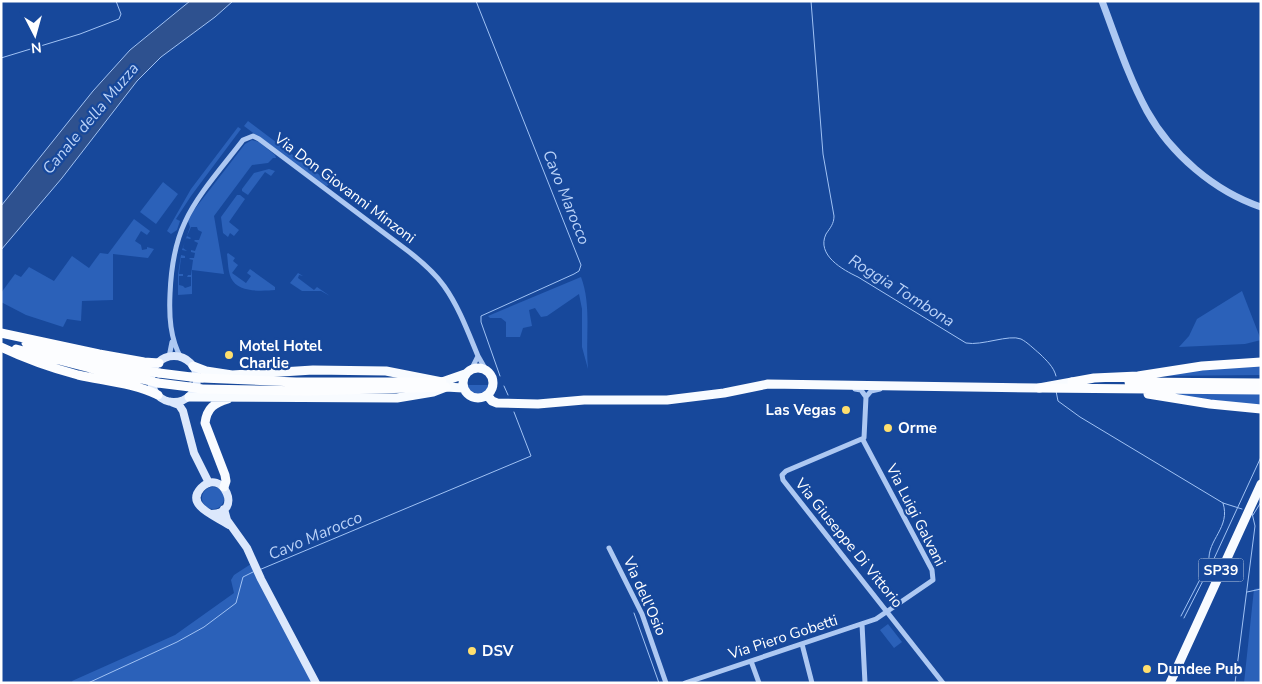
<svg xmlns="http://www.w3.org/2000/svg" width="1262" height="684" font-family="'Nunito Sans',sans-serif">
<rect width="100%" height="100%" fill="#17489b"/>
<path fill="#2b61b9" d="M248 121 330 183 327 186 323 185 244 126Z
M238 127 241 129 191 196 176 219 180 221 177 230 171 234 167 231 191 189Z
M252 140 259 142 275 155 276 158H273L268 163 252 165 214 216 224 274 192 270V294L178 295V274L181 255 185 256V258H181L179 274H183V276H179V285L183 286 185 288 191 286V277H187L188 275H191L193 260 189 259 190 258H194L195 253 191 252V250L195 251 198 243 194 241 195 240H199L202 232 198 230 197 227H191L187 236 191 238 190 239 186 238 183 248 187 251 182 250 190 227 188 221 194 210 245 144Z
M269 169 275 171 271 176 265 172 248 195 242 191V189L254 173Z
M163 182 178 194 156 224 140 212Z
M237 195H240L245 199 229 222 239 230 234 236 230 233 228 237 223 233 221 217Z
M134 219 150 231 147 235 141 231 135 241 141 245 142 250 147 249V247L154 249 148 258 113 254V300L82 301 81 321 67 319 63 327 26 315 1 302V293L15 274 21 277 29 267 54 281 72 256 89 268 100 253 108 254Z
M228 253 235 258 233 261 238 265 232 273 246 283 251 276 247 273 250 269 275 287V290C262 291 238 293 231 278 228 271 228 262 227 254Z
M298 273 303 276 299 275 298 278 314 290 317 287 330 296 321 291H302L290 283Z
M581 277C592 306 585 338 588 369L582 347V309L579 294 547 316 541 317 535 308 529 310 532 326 523 328 520 337H506V322L501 318H490L488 316Z
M1242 291 1261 340 1245 344 1179 347 1189 336 1197 319Z
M1261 365V375L1156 376 1181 372Z
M467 385H489L487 393 480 396 471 394Z
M1173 393 1261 394V406L1172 395Z
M202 498a11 11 0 1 1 22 0a11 11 0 1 1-22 0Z
M251 564 313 683H73L72 681 175 635 234 593 231 580 234 575Z
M1261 588V683H1244L1254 589Z
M888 624 902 642 894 648 880 630Z"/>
<path fill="#2e518f" stroke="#a0c2f4" d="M190 1H233L215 17 161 57 137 81 62 178 1 250V206L93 91 130 50Z"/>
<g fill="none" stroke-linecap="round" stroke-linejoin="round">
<path stroke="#a0c2f4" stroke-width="1" d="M476 1 581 265 579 271 574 274 481 316V322L500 376
M811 1 823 154 834 216C834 224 830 228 826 234 816 255 843 270 858 277L966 343C982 346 1009 334 1021 339 1027 342 1034 349 1040 354 1046 360 1054 367 1056 376
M1 58 80 34 119 19 121 14 116 1
M504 386 508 395
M1056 391 1058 401 1080 417 1223 503 1242 509
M1253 515 1261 502
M259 570 531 456 514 412
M1247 592 1261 589
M634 613 659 683
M1181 616 1209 562C1207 539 1231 528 1223 503
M1184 618 1212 563 1261 457
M88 683 177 642 204 627 236 603 243 577 253 572
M1235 683 1255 526 1252 513"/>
<path stroke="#adc8f2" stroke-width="5" d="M169 357 172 342
M181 358C170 338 169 316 170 294 171 269 174 245 185 222 197 195 224 165 243 140L253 136 259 139 408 251C421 261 434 272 444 286 459 307 468 332 478 356
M472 368 478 356 486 370
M855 389 861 390 866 397 864 438 786 471 782 475 783 480 943 683
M866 397 871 391 880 389
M609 548 642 614 666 683
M862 624 865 683
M802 644 812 683
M751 661 759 683
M685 683 876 619 933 580 932 570 863 440"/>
<path stroke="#adc8f2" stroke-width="7" d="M1102 1C1116 38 1128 76 1147 111 1171 154 1214 191 1261 207"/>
<path stroke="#dce8fc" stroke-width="8" d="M151 379a23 23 0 1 1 46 0a23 23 0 1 1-46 0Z
M171 402 179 405 183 411 194 453 209 483
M224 509 227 520 247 548 261 579 316 683
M211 514C245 514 222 466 201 488 184 506 218 517 229 525"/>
<path stroke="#f8fbff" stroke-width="9" d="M193 366 206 371 232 375 313 370 386 371 442 382 465 374
M463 383a15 15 0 1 1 30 0a15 15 0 1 1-30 0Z
M487 395 492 401 497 403 538 404 584 400H667L724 393 768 384 1039 388 1072 382
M189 397 397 398 433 392 446 387 463 388
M224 487 226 481 225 475 205 423C207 408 214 403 228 399
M1170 683 1261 484"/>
<path stroke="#fcfdff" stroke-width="9" d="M1 333 99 354 144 362 159 363
M26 343 72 357 147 371
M1 347C26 359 52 368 78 375 105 381 134 383 158 395
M16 349 90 368 147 380
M159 373 191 377
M202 378 296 382H442
M1072 382 1094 378 1138 376 1202 366 1261 362
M1129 382 1261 383
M158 383 190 387
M1039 388 1261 390
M201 389 307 391 446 387
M1148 394 1210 404 1261 409"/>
<path stroke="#fcfdff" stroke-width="9" d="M147 371 159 373
M191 377 202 378
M147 380 158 383
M190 387 201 389"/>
</g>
<g fill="#ffdf6e" stroke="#17489b" stroke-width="2">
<circle cx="229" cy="355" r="5"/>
<circle cx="846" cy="410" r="5"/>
<circle cx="888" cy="428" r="5"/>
<circle cx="472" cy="651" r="5"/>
<circle cx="1147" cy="669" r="5"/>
</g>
<g text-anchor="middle" stroke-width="4.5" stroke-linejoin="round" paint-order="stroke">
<rect fill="#17489b" stroke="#b9c8e1" stroke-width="1" x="1198.5" y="558.5" width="45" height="23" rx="4"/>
<g font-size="14" font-weight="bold" fill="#fff">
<text x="1221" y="575">SP39</text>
</g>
<g font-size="15" fill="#fff" stroke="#17489b">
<text transform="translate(345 188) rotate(37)" y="5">Via Don Giovanni Minzoni</text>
<text transform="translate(916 515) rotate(63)" y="5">Via Luigi Galvani</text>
<text transform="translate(849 543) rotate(51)" y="5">Via Giuseppe Di Vittorio</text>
<text transform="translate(645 596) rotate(66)" y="5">Via dell'Osio</text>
<text transform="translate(783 637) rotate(-18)" y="5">Via Piero Gobetti</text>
</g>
<g font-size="15" font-weight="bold" fill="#fff" stroke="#17489b" text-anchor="start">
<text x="239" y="351">Motel Hotel<tspan x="239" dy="17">Charlie</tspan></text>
<text x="836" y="415" text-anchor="end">Las Vegas</text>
<text x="898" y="433">Orme</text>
<text x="482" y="656">DSV</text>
<text x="1157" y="674">Dundee Pub</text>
</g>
<g font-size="16" font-style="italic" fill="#bad2f8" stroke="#17489b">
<text transform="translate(90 118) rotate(-50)" y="6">Canale della Muzza</text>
<text transform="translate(567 197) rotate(68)" y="6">Cavo Marocco</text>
<text transform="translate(902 290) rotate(32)" y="6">Roggia Tombona</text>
<text transform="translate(315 535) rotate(-23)" y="6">Cavo Marocco</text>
</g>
</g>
<rect width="1262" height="684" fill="none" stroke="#ffffff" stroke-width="5"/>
<g transform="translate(35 35) rotate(174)" stroke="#17489b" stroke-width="4" paint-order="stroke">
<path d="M0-4L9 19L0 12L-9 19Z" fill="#ffffff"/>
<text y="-8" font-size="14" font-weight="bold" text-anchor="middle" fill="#ffffff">N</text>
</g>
</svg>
